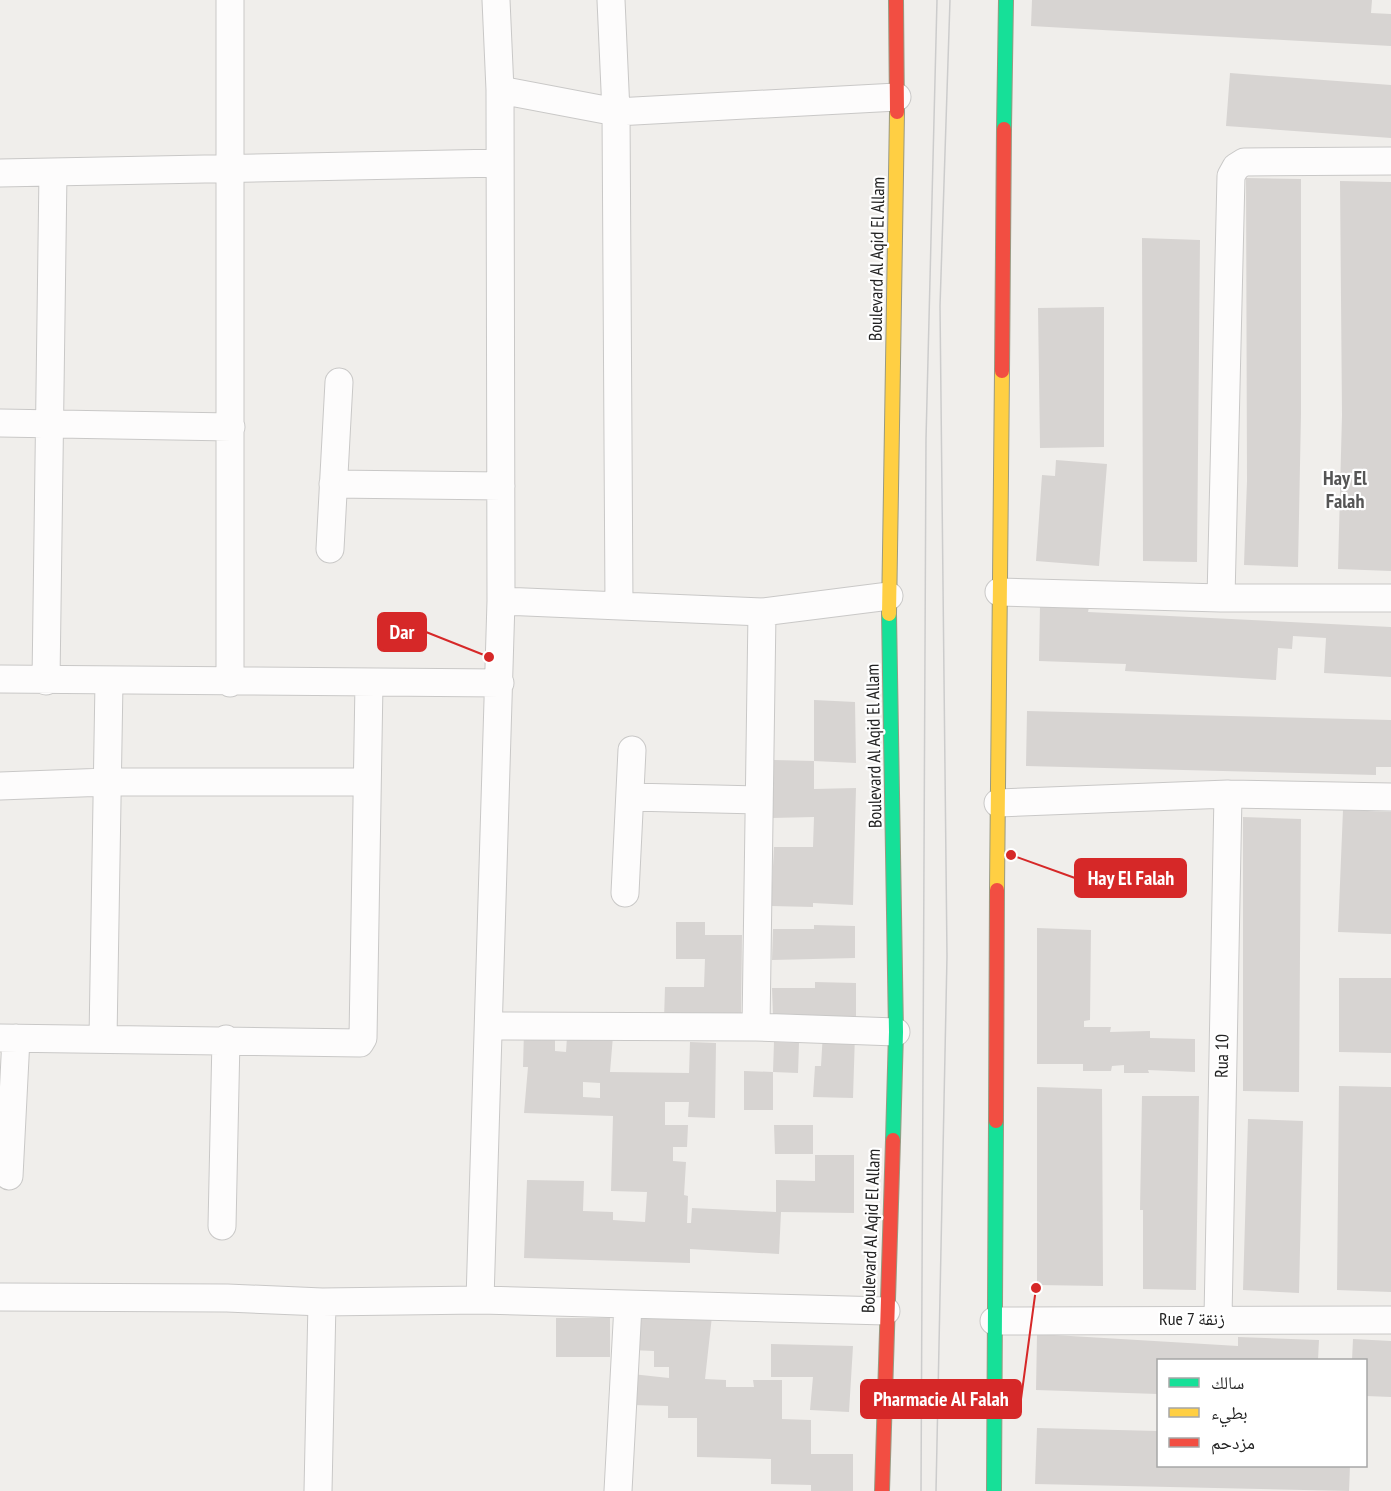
<svg xmlns="http://www.w3.org/2000/svg" width="1391" height="1491" font-family="'PT Sans Narrow','Noto Naskh Arabic',sans-serif">
<rect width="100%" height="100%" fill="#f0eeeb"/>
<path fill="#d7d4d2" fill-rule="evenodd" d="M1032 0H1372L1371 13 1391 14V46L1031 26Z
M1230 73 1391 85V138L1226 126Z
M1246 178 1301 179V414L1298 567 1244 565 1247 481Z
M1340 181 1391 182V571L1338 569 1342 415Z
M1142 238 1200 240 1197 562 1143 561Z
M1104 307V447L1040 448 1038 308Z
M1056 460 1107 464 1099 566 1036 561 1042 475 1055 476Z
M1040 605 1089 607 1088 612 1391 627V677L1324 673 1326 638 1293 636 1292 649 1278 648 1276 680 1125 671 1126 664 1039 661Z
M814 700 855 702 856 763 814 761Z
M1027 711 1391 720V767H1376V775L1026 766Z
M774 760 814 761V789L856 788 853 905 813 903V907L771 906 774 847H813L814 817 772 818Z
M1343 810 1391 812V934L1338 932Z
M1243 817 1301 819 1299 1092 1243 1091Z
M676 922H705V935H742L741 1021 664 1020 665 987H704L705 959H676Z
M814 925 855 926V958L772 960 773 929H814Z
M1037 928 1091 930 1090 1020 1084 1021V1027H1111L1110 1032 1150 1031V1038L1195 1039V1072L1148 1070 1149 1073H1124V1065L1112 1066 1111 1071H1083V1064H1037Z
M1339 978H1391V1053L1339 1052Z
M815 982 856 983V1017L773 1016 772 988H815Z
M524 1030 555 1031V1051L566 1052 567 1037 613 1036 610 1072 689 1073 690 1042 716 1043 715 1118 688 1117 689 1102H665V1125H688L687 1147H673V1161L686 1162 684 1195 688 1196 687 1223H691L692 1208 776 1212V1180L815 1181V1155H854V1213L781 1212 779 1254 690 1249V1263L524 1258 527 1180 584 1181 583 1211 613 1212V1220L645 1222 647 1192 611 1191 613 1116 524 1113 528 1067H523ZM583 1082 600 1083V1098L583 1097Z
M823 1032 855 1034 853 1098 813 1097 815 1066H821Z
M774 1042 799 1043 798 1073 773 1072Z
M744 1071 773 1072V1110H744Z
M1339 1086 1391 1087V1292L1337 1290Z
M1037 1087 1102 1089 1103 1286 1037 1285Z
M1142 1096H1199L1196 1290 1143 1289V1210H1140Z
M1248 1119 1303 1121 1299 1293 1243 1290Z
M774 1125H813V1154H775Z
M632 1315 712 1316 705 1379 726 1380V1387H754L753 1380H782V1419L811 1420V1454H853V1491H811V1485L771 1484V1459L697 1457V1418H668V1406L631 1405 632 1374 669 1378V1367H654V1351L631 1350Z
M556 1318H610V1357H556Z
M1037 1334 1238 1346V1337L1319 1340 1318 1360H1158V1394L1036 1390Z
M1353 1339 1391 1341V1397L1366 1396V1360H1352Z
M771 1344 853 1346 849 1412 810 1410 813 1377H771Z
M1037 1428 1158 1431V1466H1350L1349 1491 1035 1484Z"/>
<g fill="none" stroke-linecap="round" stroke-linejoin="round">
<defs>
<path id="street" d="M611 0 616 112 619 605
M500 90 616 112 897 97
M0 173 500 163
M0 423 231 427
M333 484 501 486
M330 549 339 382
M999 592 1221 598H1391
M1221 598 1231 176 1236 167 1244 162 1391 161
M501 601 762 612 889 596
M0 679 500 683
M46 681 53 172
M230 683V0
M0 786 107 782H367
M630 797 759 800
M998 803 1228 794 1391 797
M625 893 632 750
M489 1026 756 1027 896 1032
M756 1027 762 612
M0 1038 360 1043 363 1038 369 683
M103 1039 109 682
M9 1176 16 1038
M222 1226 226 1039
M0 1297 227 1298 322 1302 480 1300 886 1311
M480 1300 501 601 500 90 496 0
M1218 1318 1228 794
M994 1321 1391 1320
M318 1491 322 1302
M618 1491 628 1305"/>
<path id="fast" d="M1004 129 1006 0
M889 614 896 1032 893 1140
M994 1491 996 1121"/>
<path id="slow" d="M889 614 897 112
M997 890 1002 371"/>
<path id="jam" d="M896 0 897 112
M1002 371 1004 129
M996 1121 997 890
M882 1491 893 1140"/>
</defs>
<use href="#street" stroke="#c9c8c7" stroke-width="29"/>
<use href="#fast" stroke="#999a82" stroke-width="16"/>
<use href="#slow" stroke="#999a82" stroke-width="16"/>
<use href="#jam" stroke="#999a82" stroke-width="16"/>
<use href="#street" stroke="#fdfcfc" stroke-width="27"/>
<use href="#fast" stroke="#16e098" stroke-width="14"/>
<use href="#slow" stroke="#ffcf43" stroke-width="14"/>
<use href="#jam" stroke="#f24e42" stroke-width="14"/>
<path stroke="#ccc" stroke-width="1.5" d="M921 1491 926 439 937 0
M936 1491 947 956 940 306 950 0"/>
</g>
<g text-anchor="middle" stroke-width="4.5" stroke-linejoin="round" paint-order="stroke">
<g font-size="18" fill="#222" stroke="#fff">
<text transform="translate(877 259) rotate(-89)" y="6">Boulevard Al Aqid El Allam</text>
<text transform="translate(874 746) rotate(-91)" y="6">Boulevard Al Aqid El Allam</text>
<text transform="translate(1222 1056) rotate(-89)" y="6">Rua 10</text>
<text transform="translate(871 1231) rotate(-88)" y="6">Boulevard Al Aqid El Allam</text>
<text x="1192" y="1325">Rue 7 زنقة</text>
</g>
<g font-size="20" font-weight="bold" fill="#555" stroke="#fff">
<text x="1345" y="485">Hay El<tspan x="1345" dy="23">Falah</tspan></text>
</g>
</g>
<path fill="none" stroke="#d62828" stroke-width="2" d="M489 657L426 632M1011 855L1075 878M1036 1288L1021 1399"/>
<g fill="#d62828" stroke="#fff" stroke-width="2">
<circle cx="489" cy="657" r="6"/>
<circle cx="1011" cy="855" r="6"/>
<circle cx="1036" cy="1288" r="6"/>
</g>
<g fill="#d62828" stroke="#d62828" stroke-width="2">
<rect x="378" y="613" width="48" height="38" rx="6"/>
<rect x="1075" y="859" width="111" height="38" rx="6"/>
<rect x="861" y="1380" width="160" height="38" rx="6"/>
</g>
<g font-size="20" text-anchor="middle" font-weight="bold" fill="#fff">
<text x="402" y="639">Dar</text>
<text x="1131" y="885">Hay El Falah</text>
<text x="941" y="1406">Pharmacie Al Falah</text>
</g>
<rect x="1157" y="1359" width="210" height="108" fill="#ffffff" stroke="#a7a7a7" stroke-width="1.5"/>
<rect x="1169" y="1378" width="30" height="9" fill="#16e098" stroke="#a7a7a7" stroke-width="1.5"/>
<text x="1211" y="1389" font-size="18" fill="#222222">سالك</text>
<rect x="1169" y="1408" width="30" height="9" fill="#ffcf43" stroke="#a7a7a7" stroke-width="1.5"/>
<text x="1211" y="1419" font-size="18" fill="#222222">بطيء</text>
<rect x="1169" y="1438" width="30" height="9" fill="#f24e42" stroke="#a7a7a7" stroke-width="1.5"/>
<text x="1211" y="1449" font-size="18" fill="#222222">مزدحم</text>
</svg>
